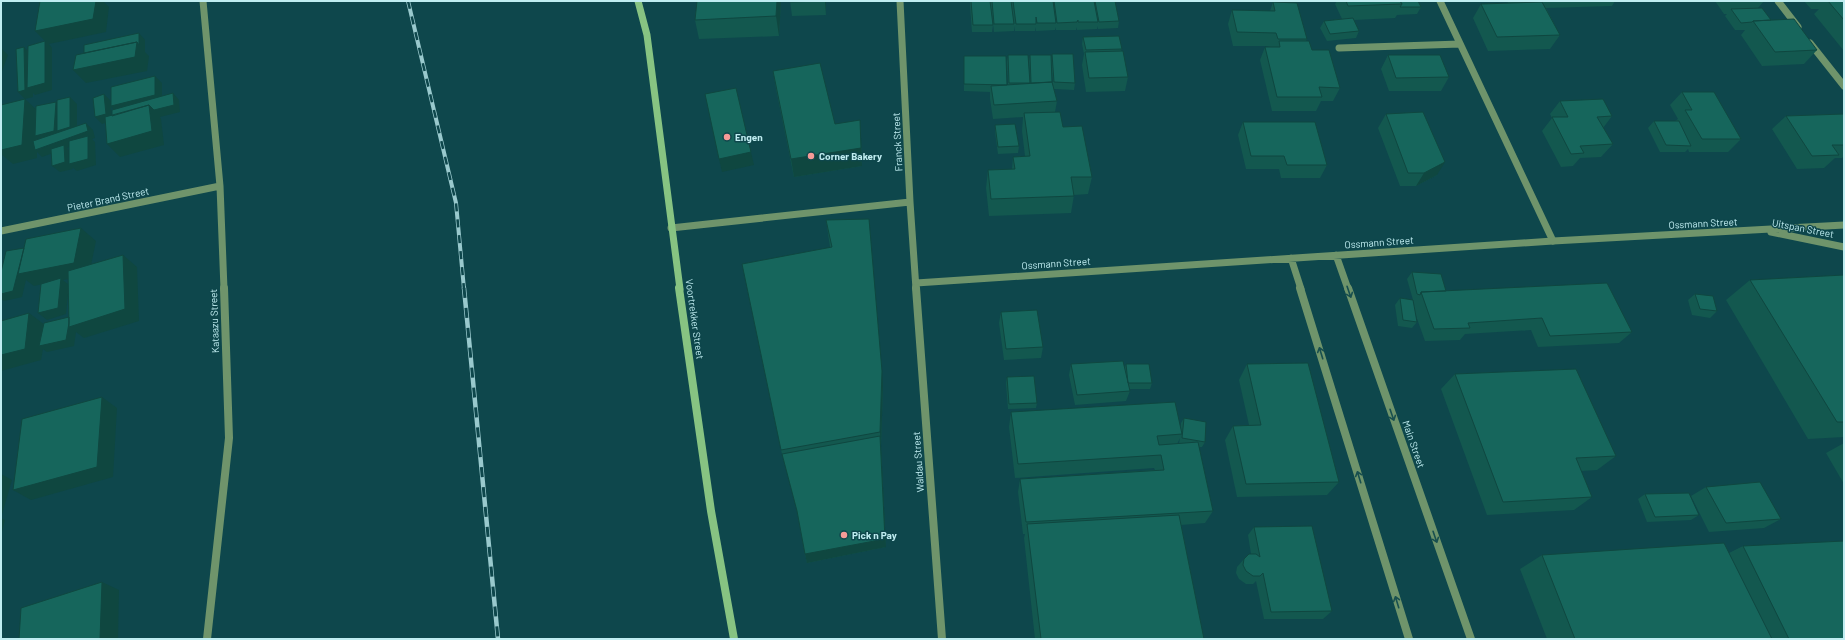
<svg xmlns="http://www.w3.org/2000/svg" width="1845" height="640" font-family="Barlow,sans-serif">
<rect width="100%" height="100%" fill="#0e474c"/>
<g fill="none" stroke-linecap="round" stroke-linejoin="round">
<path stroke="#6f946b" stroke-width="7" d="M1440 1 1553 241
M1778 1 1798 27
M1810 43 1844 86
M1339 48 1460 44"/>
<path stroke="#6f946b" stroke-width="7" d="M203 1 220 186 224 289
M900 1 910 202 916 289
M671 228 910 202
M1 231 220 186
M1771 232 1844 247
M1336 255 1348 289
M1291 258 1301 289
M916 283 1553 241 1844 225"/>
<path stroke="#6f946b" stroke-width="8" d="M916 288 942 639
M1300 288 1409 639
M1348 288 1471 639
M207 639 229 438 224 288"/>
<path stroke="#87c382" stroke-width="7" d="M638 1 647 35 680 289"/>
<path stroke="#87c382" stroke-width="8" d="M679 288 711 511 734 639"/>
<defs>
<path id="rail-far1" d="M408 1 456 203 464 289"/>
<path id="rail" d="M464 288 498 639"/>
</defs>
<use href="#rail-far1" stroke="#99c9cd" stroke-width="4"/>
<use href="#rail" stroke="#99c9cd" stroke-width="4.5"/>
<use href="#rail-far1" stroke="#0e474c" stroke-width="2.5" stroke-dasharray="8" stroke-linecap="butt"/>
<use href="#rail" stroke="#0e474c" stroke-width="3" stroke-dasharray="10" stroke-linecap="butt"/>
</g>
<path fill="#13584f" fill-rule="evenodd" d="M697 1H781L779 36 699 39 695 20Z
M790 1H826V15L792 16Z
M970 1H990L991 5V1H1011L1012 3V1H1115L1119 21 1118 28 1098 29 1097 26V29L1077 30V27L1076 30H1056V27L1055 30 1036 31 1035 27V31H1015L1014 26V31L994 32 991 6 993 25 992 32H972L970 6Z
M1337 1H1418L1421 7 1417 14 1397 15 1395 18 1354 20 1359 31 1356 38 1327 41 1320 28 1324 21 1342 19 1335 4Z
M1507 1H1615L1612 6 1546 8 1560 35 1550 49 1488 51 1473 18 1481 4 1508 3Z
M1715 1H1764L1758 8 1771 20 1817 50 1804 64 1762 66 1741 35 1745 30H1735L1725 16 1727 14H1724Z
M1804 1H1844V51L1814 14 1819 9H1811Z
M1273 2 1307 39 1306 41 1312 50 1340 88 1333 101H1321L1316 111H1272L1260 60 1265 47 1271 46H1233L1228 24 1232 10 1270 11Z
M1083 37 1122 49 1121 51 1128 77 1125 91 1086 92 1082 65 1084 54 1082 44Z
M1052 54 1075 83 1074 90 1054 89 1057 101 1055 112 1063 127 1092 177 1088 194 1074 195 1071 213 989 216 986 188 988 170 1012 169 1013 157 1025 156 1022 131 1023 117 993 119 990 99V92L964 91V56L1007 85H1008L1007 62 1008 55 1030 83 1029 62 1030 55 1052 82 1053 83 1051 61Z
M1388 55 1449 77 1441 91H1389L1381 69Z
M773 71 835 124 861 138 862 166 794 177 776 89Z
M1682 92 1741 139 1728 152H1689L1688 149 1685 152H1660L1648 128 1654 121H1675L1678 119 1670 105Z
M1560 101 1612 116 1603 128 1613 144 1601 157 1580 158 1573 166 1561 167 1542 131 1552 118 1550 114Z
M1386 114 1437 175 1416 186H1400L1378 128Z
M1844 114V156L1842 158H1835L1824 168 1797 169 1772 129 1786 116Z
M1243 122 1327 165 1320 178H1281L1279 169H1246L1238 135Z
M995 125 1019 146 1018 153 998 154 995 132Z
M826 220 883 386 881 446 886 547 807 563 805 554 797 511 781 450 830 247Z
M1412 272 1446 291 1632 332 1619 343 1538 347 1531 330 1465 334 1460 340 1425 341 1415 313 1417 322 1412 328 1398 326 1395 305 1400 298 1413 300 1407 279Z
M1844 275V437L1808 439 1726 300 1750 280Z
M1695 294 1717 311 1710 318 1692 315 1688 300Z
M1001 312 1043 347 1041 358 1004 360 999 323Z
M1071 364 1125 367 1126 364 1152 383 1150 389H1130V391L1126 401 1075 405 1069 375Z
M1247 364 1339 482 1327 495 1237 497 1225 440 1233 426 1249 425 1239 380Z
M1455 374 1616 456 1597 470 1581 471 1592 497 1574 510 1487 515 1441 389Z
M1007 377 1037 403 1036 408 1008 409 1006 383Z
M1011 412 1181 429V423L1184 418 1205 442 1202 447H1199L1213 511 1205 523 1181 525 1204 639H1035L1024 538 1025 534H1023L1018 492 1020 479 1155 470 1154 468 1015 478 1009 427ZM1180 438 1179 443 1177 444Z
M1844 443V484L1826 453Z
M1706 487 1781 519 1764 528 1709 532 1691 496Z
M1645 494 1699 515 1691 520 1647 522 1638 499Z
M1254 527 1332 611 1323 619H1264L1256 581 1253 584H1246L1239 579 1236 573 1237 567 1244 559 1251 554 1248 535Z
M1743 546 1844 639H1547L1520 569 1542 555 1729 553Z"/>
<path fill="#0f4740" fill-rule="evenodd" d="M96 1H103L109 7 106 32 49 44 52 48V90L35 95 33 93V97L25 99 18 92 24 47 31 54 45 41 35 31Z
M777 1H781L779 36 776 16Z
M825 1H826V15Z
M139 33 145 40V52L149 56 147 71 86 83 73 70 137 42Z
M1 48 8 55 1 74Z
M155 76 162 83V102L117 113 111 107 112 121 102 124 95 117 104 94 111 101Z
M173 93 179 100 180 112 160 117 161 119 164 145 120 157 107 144 149 105Z
M70 97 77 104V134L64 138 62 136V138L43 143 38 138 37 150 88 131 86 123 93 130 95 138 92 139 95 142 96 165 77 171 72 167 73 169 60 172 52 166 65 162 64 149 42 157 37 152V158L13 164 1 154V150L22 145 25 99 39 112 38 135 54 131 56 102 63 109 62 129 70 127ZM88 141V159L72 163 71 152 67 148Z
M860 120 861 138 862 166 794 177 791 159Z
M751 152 754 165 722 172 719 159Z
M1445 162 1437 175 1416 186 1424 173Z
M81 228 96 241 89 275 63 280 69 285 66 314 47 320 38 313 61 280 34 286 26 280 22 297 4 301 1 299V294L24 248Z
M123 255 137 267 139 321 84 338 76 332 74 346 47 352 43 349 41 360 1 371V355L29 313 45 325 70 317Z
M882 371 883 386 881 446 886 547 807 563 805 554 885 539 880 432Z
M102 397 117 408 113 477 31 500 13 490Z
M1 474 12 480 1 518 5 520 1 536Z
M102 582 119 590 118 639H100Z"/>
<path fill="#16665c" stroke="#0f4740" d="M40 1H96L93 19 35 31Z
M697 1H777L776 16 695 20Z
M790 1H821L790 2Z
M971 1H990L993 25H973Z
M992 1H1011L1014 24H994Z
M1013 1H1053L1056 23H1037L1036 17V24H1016Z
M1054 1H1094L1098 22H1078V20L1077 22 1057 23Z
M1095 1H1115L1119 21 1099 22Z
M1346 1H1400L1402 4 1348 6Z
M1400 1H1418L1421 7H1400L1402 4Z
M1828 1H1844V20Z
M1273 2 1297 3 1307 39H1278L1276 33 1237 32 1232 10 1275 11Z
M1542 2 1560 35 1497 37 1481 4Z
M1762 8 1771 20 1753 21 1752 22 1741 23 1731 9Z
M1353 18 1359 31 1330 34 1324 21Z
M1794 19 1817 50 1775 52 1753 21Z
M139 33V45L137 42 84 53V45Z
M1119 36 1122 49 1086 50 1083 37Z
M45 41V83L27 88 28 46Z
M1279 41H1309L1312 50H1329L1340 88 1319 87 1322 97H1277L1265 47H1280Z
M137 42 135 57 73 70 76 55Z
M24 47 25 90 18 92 16 49Z
M1123 51 1128 77 1089 78 1085 52Z
M1052 54H1073L1075 83 1054 82Z
M1008 55H1028L1030 83H1009Z
M1030 55H1051L1052 82 1031 83Z
M1388 55H1440L1449 77 1396 78Z
M964 56H1006L1007 85 964 84Z
M820 63 835 124 860 120 861 148 791 159 773 71Z
M155 76V95L111 106V87Z
M1052 82 1057 101 994 105 991 86Z
M736 88 751 152 719 159 705 94Z
M1682 92H1714L1741 139H1702L1685 110H1692Z
M173 93 174 105 154 110 149 105 112 116V110Z
M104 94 106 114 95 117 93 98Z
M70 97V127L57 131V100Z
M25 99 22 145 1 150V105Z
M1603 99 1612 116 1597 117 1613 144 1580 146 1584 153 1571 154 1552 117H1568L1560 101Z
M56 102 54 131 35 136 36 106Z
M149 105 152 131 107 144 105 117Z
M1060 112 1063 127 1082 126 1092 177H1071L1074 196 991 199 988 170 1015 169 1013 157 1030 156 1024 113Z
M1423 112 1445 162 1424 173H1408L1386 114Z
M1844 114V145H1832L1839 155 1812 156 1786 116Z
M1654 121H1679L1691 146 1666 145Z
M1243 122H1315L1327 165H1287L1284 156H1251Z
M86 123 88 131 35 150 33 141Z
M1015 124 1019 146 998 147 995 125Z
M88 136V159L69 164V141Z
M64 145 65 162 52 166 51 149Z
M869 219 882 371 880 432 781 450 742 264 832 247 826 220Z
M81 228 74 263 18 274 26 239Z
M24 248 13 291 1 294V272L6 251Z
M123 255 125 309 69 327 68 271Z
M1412 272 1441 274 1446 291 1421 292 1420 295 1417 294Z
M1844 275V422H1837L1750 280Z
M61 278 58 308 38 313 41 284Z
M1607 283 1632 332 1550 336 1542 318 1468 323 1470 328 1434 329 1421 292Z
M1695 294 1713 296 1717 311 1700 309Z
M1400 298 1413 300 1417 322 1403 320Z
M1037 310 1043 347 1006 349 1001 312Z
M29 313 25 349 1 355V321Z
M69 317V323L66 340 39 346 44 323Z
M1123 361 1130 391 1077 395 1071 364Z
M1308 363 1339 482 1246 484 1233 426 1261 425 1247 364Z
M1126 364H1149L1152 383H1128Z
M1576 369 1616 456 1576 458 1592 497 1503 502 1455 374Z
M1034 376 1037 403 1009 404 1007 377Z
M102 397 97 467 13 490 22 419Z
M1175 402 1182 434 1157 436 1159 445 1198 442 1213 511 1026 522 1020 479 1164 470 1161 455 1018 464 1011 412Z
M1184 418 1206 422 1205 442 1182 438Z
M880 436 885 539 805 554 797 511 782 454Z
M1760 482 1781 519 1726 523 1706 487Z
M1689 493 1699 515 1655 517 1645 494Z
M1179 515 1204 639H1041L1027 524Z
M1312 526 1332 611 1271 612 1263 573 1260 576H1253L1246 571 1243 565 1244 559 1249 554H1256L1260 557 1254 527Z
M1844 541V639H1789L1743 546Z
M1724 543 1772 639H1575L1542 555Z
M102 582 100 639H19L21 608Z"/>
<defs><path id="oneway-shaft" d="M-6 0H5M1.5-3L5.5 0L1.5 3" fill="none" stroke-width="1.6" stroke-linecap="round" stroke-linejoin="round"/></defs>
<g stroke="#184f4f">
<use href="#oneway-shaft" transform="translate(1349 292) rotate(71)"/>
<use href="#oneway-shaft" transform="translate(1321 353) rotate(-107)"/>
<use href="#oneway-shaft" transform="translate(1392 415) rotate(71)"/>
<use href="#oneway-shaft" transform="translate(1359 477) rotate(-107)"/>
<use href="#oneway-shaft" transform="translate(1435 537) rotate(71)"/>
<use href="#oneway-shaft" transform="translate(1397 602) rotate(-107)"/>
</g>
<g fill="#f59b97" stroke="#0e474c" stroke-width="1.5">
<circle cx="727" cy="137" r="4"/>
<circle cx="811" cy="156" r="4"/>
<circle cx="844" cy="535" r="4"/>
</g>
<g text-anchor="middle" stroke-width="3" stroke-linejoin="round" paint-order="stroke">
<g font-size="10" font-weight="bold" fill="#c0edf1" stroke="#0e474c" text-anchor="start">
<text x="735" y="141">Engen</text>
<text x="819" y="160">Corner Bakery</text>
<text x="852" y="539">Pick n Pay</text>
</g>
<g font-size="10" fill="#c0edf1" stroke="#0e474c">
<text transform="translate(897 142) rotate(-93)" y="4">Franck Street</text>
<text transform="translate(108 199) rotate(-12)" y="4">Pieter Brand Street</text>
<text transform="translate(1703 223) rotate(-3)" y="4">Ossmann Street</text>
<text transform="translate(1803 228) rotate(11)" y="4">Uitspan Street</text>
<text transform="translate(1379 242) rotate(-4)" y="4">Ossmann Street</text>
<text transform="translate(1056 263) rotate(-4)" y="4">Ossmann Street</text>
<text transform="translate(695 319) rotate(82)" y="4">Voortrekker Street</text>
<text transform="translate(214 321) rotate(-92)" y="4">Kataazu Street</text>
<text transform="translate(1414 444) rotate(71)" y="4">Main Street</text>
<text transform="translate(918 462) rotate(-94)" y="4">Waldau Street</text>
</g>
</g>
<rect width="1845" height="640" fill="none" stroke="#c0edf1" stroke-width="4"/>
</svg>
